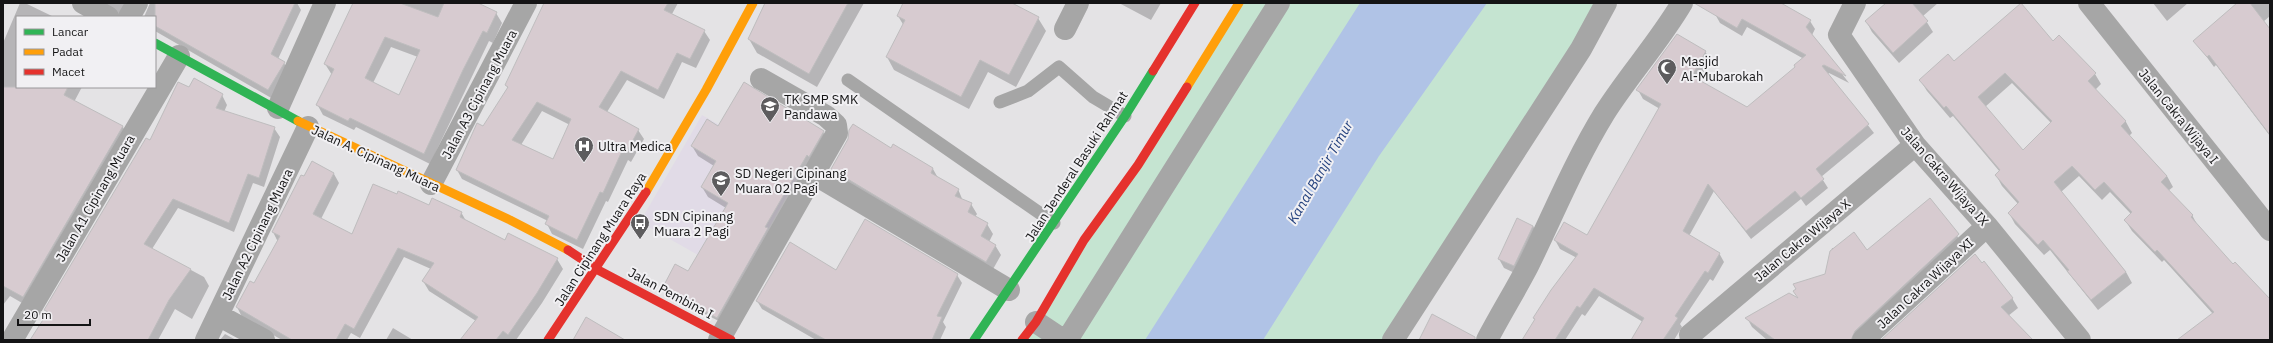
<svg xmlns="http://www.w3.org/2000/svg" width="2273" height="343" font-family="'IBM Plex Sans',sans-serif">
<rect width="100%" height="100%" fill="#e4e3e5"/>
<path fill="#e1dbe7" d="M702 115 801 171 740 279 640 222Z"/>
<path fill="#c5e4d1" d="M1239 3H1606L1393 340H1022Z"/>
<path fill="#b0c3e6" d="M1360 3H1487L1379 156 1263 340H1145Z"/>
<path fill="#0003" fill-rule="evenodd" d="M20 3H25L54 17H17V87H82L74 102 123 127 128 137 29 307 10 296 3 305V43Z
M100 3H135L119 14Z
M150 3H297L301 10 278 59 284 63 289 72 273 99 155 31V17H144Z
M354 3H475L496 13 502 23 493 43 489 41 430 164 356 127 354 130 323 115 317 104 332 75 325 64ZM391 47 418 57 400 97 373 83Z
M545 3H678L672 14 704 31 710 40 696 68 682 62 664 99 627 80 607 112 638 130 644 139 631 162 628 160 608 202 606 201 583 249 552 234 547 224 548 221 462 179 457 170 508 89 506 85ZM542 111 570 125 553 160 521 145Z
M765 3H864L817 87 757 53 749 39Z
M904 3H1010L1038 18 1046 31 1016 87 988 72 969 109 894 70 887 57 904 26 898 16Z
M1119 3H1161L1151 20Z
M1722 3H1777L1810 21 1815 29 1812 35 1849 83 1829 73 1828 74 1874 133 1821 177 1828 188 1806 206 1801 199 1751 239 1714 191 1689 236 1719 253 1724 262 1713 281 1710 279 1680 324 1682 327 1674 340H1631L1643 322 1599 296 1585 316 1582 314 1565 340H1523L1535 320 1534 318 1577 258 1560 249 1555 240 1588 236 1660 109 1643 99 1638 90 1705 51 1710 60 1699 81 1747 109 1796 68 1804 59 1747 27 1742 36 1720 23 1715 14Z
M1887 3H1938L1923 16 1933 32 1899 63 1872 32 1866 21Z
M2153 3H2188L2167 21Z
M2238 3H2270V16L2263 22 2270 31V136L2216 65 2214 67 2195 41Z
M2053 42 2095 74 2101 84 2095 90 2126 122 2132 133 2129 136 2167 176 2173 187 2168 191 2192 215 2198 226 2233 265 2270 300V340H2179L2213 314 2164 260 2162 262 2132 231 2125 220 2131 214 2110 192 2102 200 2079 176 2061 192 2126 272 2132 283 2098 310 2050 250 2044 255 2015 224 2009 213 2018 204 2002 186 1996 175 2000 172 1953 116 1950 118 1927 91 1920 80 1954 62ZM2012 83 2052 124 2023 152 1985 107Z
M189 88 222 95 227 105 224 112 274 128 280 137 264 187 253 183 234 232 178 208 152 249 204 277 209 286 192 319 175 309 158 340H32L48 314 45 310 150 141Z
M718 127 823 132 829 142 725 324 670 297 664 287 689 272 726 208 708 197 702 187 714 166 698 156 692 146Z
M891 149 933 169 938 178 958 189 963 201 971 204 977 214 975 217 987 224 993 234 989 242 995 245 1001 255 992 271 838 179 832 169Z
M312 162 334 174 339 183 321 219 353 236 398 195 429 206 461 212 466 221 505 241 557 259 563 269 542 303 516 340H462L476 321 429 291 423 281 431 269 404 257 360 338 351 333 347 340H282L242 317 237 307 255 285 278 242 273 232Z
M1930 200 1964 245 1860 340H1767L1752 327 1747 318 1799 299 1826 275 1832 248 1867 251Z
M1533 226 1538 235 1519 275 1504 268 1499 259Z
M837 272 957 275 962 283 943 322 946 327 940 340H816L762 309 757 301Z
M2012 298 2018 308 2008 316 2032 340H1883Z
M393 328 413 340H386Z
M225 334 236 340H220Z"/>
<path fill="#d7cbd0" stroke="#bebdbe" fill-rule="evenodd" d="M155 3H295L271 54 285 62 268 90 155 26Z
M353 3H400L438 17 444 3H478L497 12 487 33 483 31 463 70 424 154 350 118 348 121 316 105 334 69 324 64ZM385 37 420 50 399 95 365 78Z
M544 3H668L664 10 705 30 690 59 677 53 658 90 621 71 599 107 639 129 626 153 622 151 603 193 600 192 577 240 545 224 549 216 456 170 477 123 483 126 508 87 505 85ZM537 102 571 119 553 159 512 140Z
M765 3H848L809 74 748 39Z
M903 3H1012L1039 17 1009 75 980 60 961 97 886 57 905 20 897 16Z
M1694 3H1781L1811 20 1806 27 1846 76 1824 65 1822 66 1869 124 1816 169 1824 179 1801 198 1795 191 1746 231 1708 184 1683 231 1720 253 1708 273 1705 271 1675 316 1678 318 1663 340H1631L1644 318 1594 288 1580 308 1577 306 1555 340H1522L1535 319 1533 318 1551 290 1578 254 1554 240 1564 222 1587 235 1661 104 1636 90 1677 34 1706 51 1692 76 1747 107 1795 67 1794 65 1806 55 1742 19 1737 28Z
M1886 3H1912L1928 21 1893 53 1865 21Z
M2021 3 2053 41 2059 35 2096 73 2088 81 2126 121 2121 126 2167 176 2161 182 2193 215 2191 217 2233 264 2235 262 2270 299V340H2177L2214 312 2157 250 2155 252 2124 220 2132 212 2104 182 2095 190 2072 166 2054 182 2126 272 2091 300 2067 271 2069 270 2043 240 2038 245 2008 213 2019 202 1995 175 2000 170 1946 106 1944 108 1919 80 1948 54 1954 61ZM2005 73 2052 121 2023 150 1978 97Z
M2237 3H2250L2270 29V135L2209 55 2207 57 2193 41Z
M194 78 223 94 216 108 275 127 259 178 248 174 229 223 173 199 144 244 191 269 169 300 148 340H30L48 312 44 310 146 138 150 140 178 82 189 87Z
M744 82 824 131 809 157 807 155 765 227 768 228 717 318 663 287 675 264 688 271 728 203 701 187 716 161 691 146 707 119 718 126Z
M3 87H68L64 95 123 126 23 297 3 286Z
M853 124 891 148 893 144 933 168 931 173 959 189 955 196 972 203 968 212 988 223 981 236 996 245 986 262 831 169 848 139 849 130Z
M312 161 334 173 313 214 352 234 373 184 397 194 398 191 429 205 432 198 462 212 460 217 505 240 508 233 558 258 537 293 508 335 503 331 496 340H460L478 317 422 281 434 263 398 248 354 329 345 324 336 340H292L236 307 250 281 254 283 280 236 272 232 301 175 304 176Z
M1930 198 1959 234 1855 331 1851 340H1775L1745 318 1789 293 1798 298 1793 291 1796 289 1793 284 1825 274 1830 251 1854 232 1867 250Z
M1517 218 1533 226 1514 266 1498 259Z
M865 219 958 274 937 316 942 317 932 340H826L756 301 790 242 836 270Z
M1975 254 1982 263 1984 261 2013 298 2001 307 2033 340H1881Z
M1432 314 1475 337V340H1419Z
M586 317 625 340H573Z"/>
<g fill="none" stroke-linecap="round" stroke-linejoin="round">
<path stroke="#a6a6a6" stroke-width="13" d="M848 80 1054 223
M1000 102 1028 91 1059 67 1093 97 1125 116"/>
<path stroke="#a6a6a6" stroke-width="22" d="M83 3 108 17
M1855 3 1839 35 1915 145 1987 226 2080 340
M2089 3 2270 230
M129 17 137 3
M1065 29 1078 3
M278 108 325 3
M814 174 1009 290
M431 184 526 3
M218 315 264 340
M1036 322 1063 340
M1690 335 1915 145
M12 340 179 56
M206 340 308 127
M719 340 837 133 836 125 826 116 761 79
M1067 340 1279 3
M1393 340 1581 49 1606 3
M1487 340C1500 315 1515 291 1528 266 1553 215 1574 163 1604 114 1628 76 1659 42 1682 3
M1863 340 1987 226"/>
<path stroke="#30b455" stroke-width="9" d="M155 43 298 121
M974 340 1125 116 1153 71"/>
<path stroke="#ff9f0a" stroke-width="9" d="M1187 87 1239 3
M298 121 510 220 568 250
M646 192 706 90 753 3"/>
<path stroke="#e5322d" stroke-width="9" d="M1153 71 1195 3
M568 250 598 270 731 340
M548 340 646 192
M1022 340 1036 322 1084 240 1138 165 1187 87"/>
</g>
<defs>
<symbol id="mosque-pin" viewBox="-11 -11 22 30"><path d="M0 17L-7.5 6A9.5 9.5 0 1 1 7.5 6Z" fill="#5d5c5e" stroke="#f1f0f3"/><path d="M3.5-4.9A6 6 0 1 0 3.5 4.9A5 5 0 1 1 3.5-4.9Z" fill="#fff"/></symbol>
<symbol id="school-pin" viewBox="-11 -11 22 30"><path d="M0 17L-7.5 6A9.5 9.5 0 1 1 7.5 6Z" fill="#5d5c5e" stroke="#f1f0f3"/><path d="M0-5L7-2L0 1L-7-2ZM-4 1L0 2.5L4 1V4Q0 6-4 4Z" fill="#fff"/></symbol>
<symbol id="hospital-pin" viewBox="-11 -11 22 30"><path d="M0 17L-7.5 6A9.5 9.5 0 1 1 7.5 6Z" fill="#5d5c5e" stroke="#f1f0f3"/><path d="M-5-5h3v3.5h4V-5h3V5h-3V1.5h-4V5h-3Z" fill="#fff"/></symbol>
<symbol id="bus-pin" viewBox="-11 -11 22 30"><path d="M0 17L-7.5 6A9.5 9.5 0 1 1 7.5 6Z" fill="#5d5c5e" stroke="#f1f0f3"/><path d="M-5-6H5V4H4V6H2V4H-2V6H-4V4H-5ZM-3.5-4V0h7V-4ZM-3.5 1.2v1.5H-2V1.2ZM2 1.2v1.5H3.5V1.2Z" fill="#fff"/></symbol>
</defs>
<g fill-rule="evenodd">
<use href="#mosque-pin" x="1656" y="57" width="22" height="30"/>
<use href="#school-pin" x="759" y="95" width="22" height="30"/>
<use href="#hospital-pin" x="573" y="135" width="22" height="30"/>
<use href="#school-pin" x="710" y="169" width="22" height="30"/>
<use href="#bus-pin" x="629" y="212" width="22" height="30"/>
</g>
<g text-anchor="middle" stroke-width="4" stroke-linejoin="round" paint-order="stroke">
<g font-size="13" fill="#141415" stroke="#f1f0f3" text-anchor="start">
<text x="1681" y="66">Masjid<tspan x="1681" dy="15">Al-Mubarokah</tspan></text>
<text x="784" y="104">TK SMP SMK<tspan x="784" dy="15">Pandawa</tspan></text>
<text x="598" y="151">Ultra Medica</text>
<text x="735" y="178">SD Negeri Cipinang<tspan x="735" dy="15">Muara 02 Pagi</tspan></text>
<text x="654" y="221">SDN Cipinang<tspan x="654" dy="15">Muara 2 Pagi</tspan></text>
</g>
<g font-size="13" fill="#141415" stroke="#f1f0f3">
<text transform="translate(479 94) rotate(-62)" y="5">Jalan A3 Cipinang Muara</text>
<text transform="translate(2179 116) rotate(51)" y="5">Jalan Cakra Wijaya I</text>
<text transform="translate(376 158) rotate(25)" y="5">Jalan A. Cipinang Muara</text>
<text transform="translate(1076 166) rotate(-57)" y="5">Jalan Jenderal Basuki Rahmat</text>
<text transform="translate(1945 176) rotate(49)" y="5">Jalan Cakra Wijaya IX</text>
<text transform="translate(95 198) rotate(-60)" y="5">Jalan A1 Cipinang Muara</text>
<text transform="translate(257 234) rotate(-64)" y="5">Jalan A2 Cipinang Muara</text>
<text transform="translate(600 239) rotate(-57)" y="5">Jalan Cipinang Muara Raya</text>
<text transform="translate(1802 240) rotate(-40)" y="5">Jalan Cakra Wijaya X</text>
<text transform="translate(1925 283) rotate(-43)" y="5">Jalan Cakra Wijaya XI</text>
<text transform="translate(671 293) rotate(28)" y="5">Jalan Pembina I</text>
</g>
<g font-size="14" font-style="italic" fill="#25427f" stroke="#f1f0f3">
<text transform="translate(1320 172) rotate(-60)" y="5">Kanal Banjir Timur</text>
</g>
</g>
<rect width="2273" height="343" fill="none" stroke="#141415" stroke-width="8"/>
<rect x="16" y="16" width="140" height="72" fill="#f1f0f3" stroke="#99989a"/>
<rect x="24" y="29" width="20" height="6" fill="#30b455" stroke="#99989a"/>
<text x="52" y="36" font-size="12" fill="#141415">Lancar</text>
<rect x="24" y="49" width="20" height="6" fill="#ff9f0a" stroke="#99989a"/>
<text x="52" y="56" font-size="12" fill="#141415">Padat</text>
<rect x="24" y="69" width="20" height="6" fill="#e5322d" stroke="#99989a"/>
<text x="52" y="76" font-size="12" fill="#141415">Macet</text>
<path d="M18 319v6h72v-6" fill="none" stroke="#141415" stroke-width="2"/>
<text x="24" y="319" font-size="12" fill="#141415" stroke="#f1f0f3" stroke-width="3" paint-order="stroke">20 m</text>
</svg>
